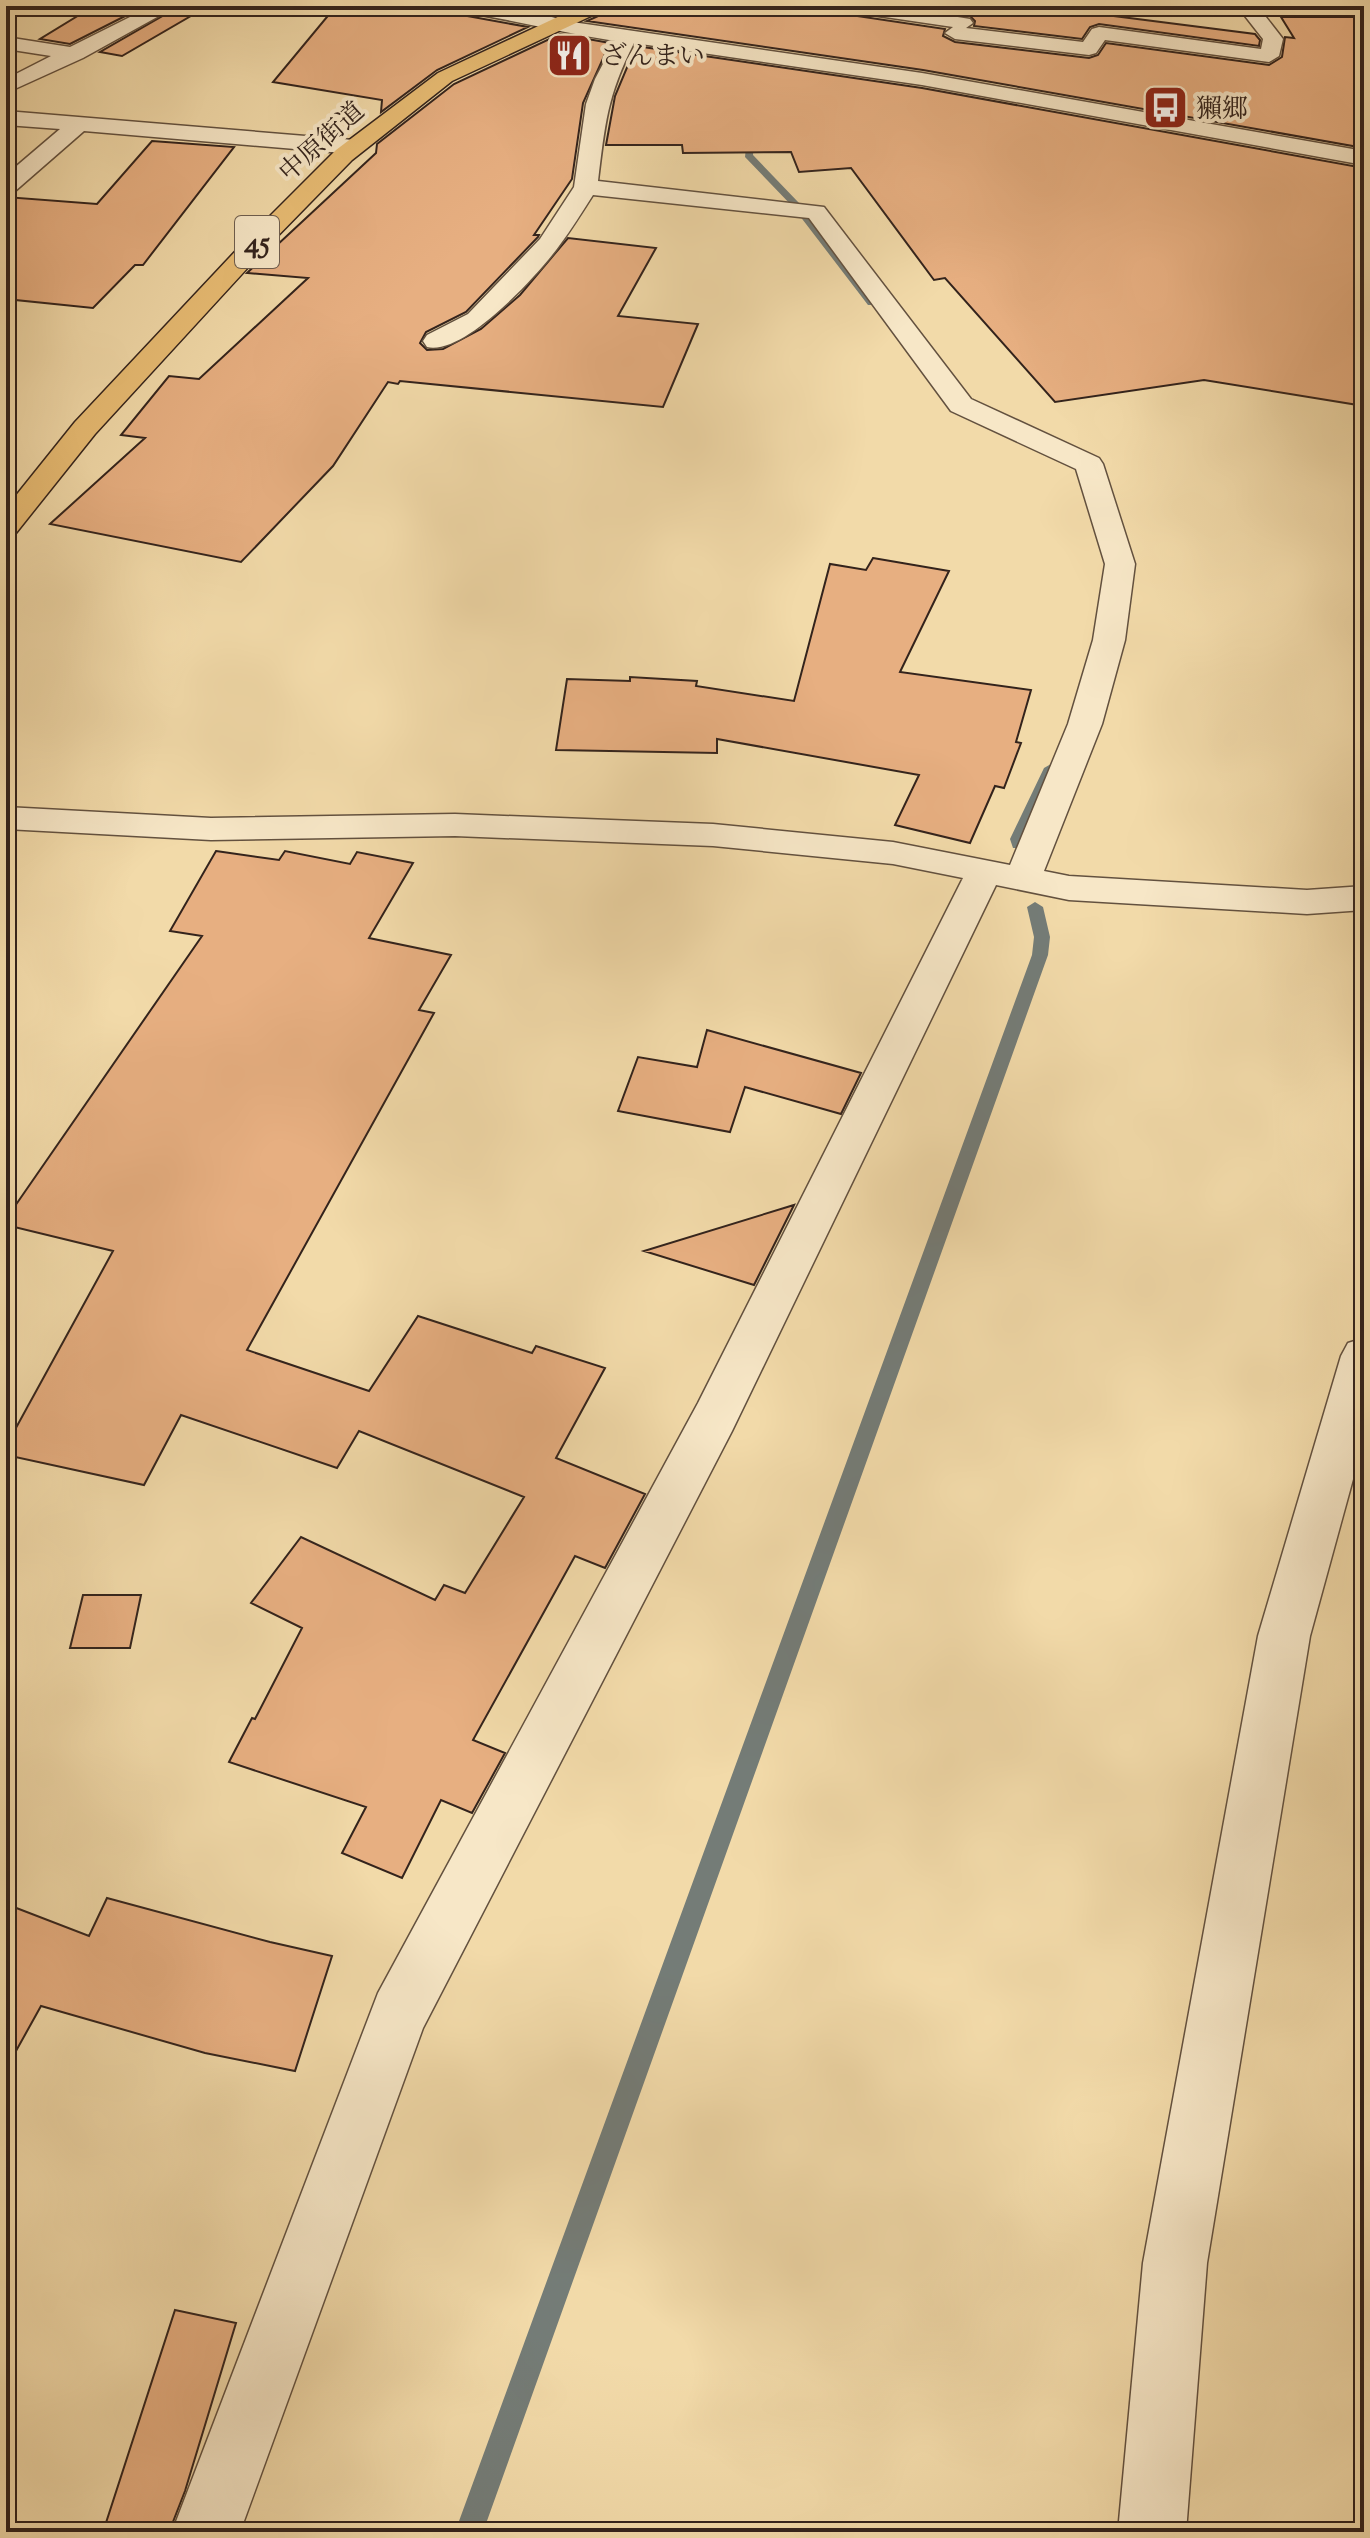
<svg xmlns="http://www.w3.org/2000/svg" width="1370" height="2538" font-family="'Sorts Mill Goudy','Noto Serif JP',serif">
<rect width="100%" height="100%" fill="#f2daa9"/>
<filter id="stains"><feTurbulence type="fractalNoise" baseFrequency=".0025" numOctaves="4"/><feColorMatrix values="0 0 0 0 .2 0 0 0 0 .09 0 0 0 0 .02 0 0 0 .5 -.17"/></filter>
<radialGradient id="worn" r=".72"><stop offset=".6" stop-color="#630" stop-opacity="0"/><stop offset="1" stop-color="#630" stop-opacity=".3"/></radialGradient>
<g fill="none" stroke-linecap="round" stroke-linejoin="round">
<path fill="#747c77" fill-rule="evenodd" d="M748 128 755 130 753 155 799 203 876 301V305H868L793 207 745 157Z
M1051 764 1058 768 1024 839 1025 845 1023 848H1013L1010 839 1044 768Z
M1035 902 1043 907 1050 937 1048 955 483 2532H455L1032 955 1034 937 1027 907Z"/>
</g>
<path fill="#e7af81" stroke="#33231c" stroke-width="2" d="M94 6H145L70 44 40 39Z
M180 6H208L122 56 100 52Z
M336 6H449L462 15 528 27 437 70 381 112 382 100 273 82Z
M610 6H790L945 29 943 36 955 42 1089 58 1098 55 1106 43 1269 65 1282 57 1285 37 1294 38 1281 17H1364V148L923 70 587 21 605 13Z
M930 6H1035L1255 34 1260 40 1259 46 1099 24 1090 27 1082 39 974 26 975 21 970 16 927 9Z
M560 34 610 43 583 103 572 179 534 235H539L538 237 466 312 426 332 420 343 427 350 443 349 481 329 520 295 568 238 656 248 618 316 698 324 663 407 400 381 398 384 388 382 333 466 241 562 50 524 145 438 121 435 169 376 199 379 308 278 247 273 376 153 377 144 454 84Z
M636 46 922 88 1364 168V406L1204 380 1055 402 945 278 934 280 851 168 799 172 791 152 683 153 682 145H606L615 96Z
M152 141 234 147 143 265H135L93 308 6 299V197L97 204Z
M873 558 949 571 900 672 1031 690 1016 742 1021 743 1004 788 995 786 970 843 895 825 919 775 717 739V753L556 750 567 679 630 681V677L697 681 696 686 794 701 830 564 866 570Z
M216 851 279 860 285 851 350 864 357 852 413 863 369 938 451 955 419 1010 434 1013 247 1350 369 1391 418 1316 532 1353 536 1346 605 1368 556 1458 645 1494 605 1568 575 1556 473 1740 505 1753 472 1813 441 1800 402 1878 342 1853 366 1807 229 1762 252 1718 255 1719 302 1628 251 1603 301 1537 435 1600 444 1585 465 1593 524 1497 359 1431 337 1468 181 1415 144 1485 6 1455V1446L113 1251 6 1225V1219L202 936 170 931Z
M707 1030 861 1073 841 1114 745 1087 730 1132 618 1111 638 1057 697 1067Z
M794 1205 754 1285 644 1251Z
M83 1595H141L130 1648H70Z
M107 1898 270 1942 332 1956 295 2071 205 2053 41 2006 6 2069V1904L89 1936Z
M175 2310 236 2323 185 2491 169 2532H103Z"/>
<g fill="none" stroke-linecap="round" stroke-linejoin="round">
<defs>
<path id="minor" d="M152 6H177L83 58 6 93V79L51 56 6 49V37L70 47Z
M452 6H501L579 23 922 73 1364 151V165L922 85 634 43C607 96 605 124 598 181L824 207 971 399 1099 458 1103 464 1135 564 1125 640 1102 724 1044 871 1069 876 1307 890 1364 886V910L1307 914 1069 900 996 885 732 1431 423 2028 240 2532H172L378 1993 698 1403 963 878 893 864 713 846 455 836 211 840 6 829V807L211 818 455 814 713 824 893 842 1010 865 1068 724 1093 640 1105 564 1076 469 951 411 809 218 593 195C582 212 571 230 559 246 538 275 464 356 427 347L423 341 427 335 468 314 540 239 574 187 586 104 595 79 615 41C564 33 514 20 462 12Z
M841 6H890L970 19 973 23 966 28 1083 42 1092 29 1099 27 1261 49 1263 39 1245 16 1255 10 1262 12 1283 39 1279 56 1269 62 1105 40 1096 53 1089 55 955 39 945 33 953 27 851 12Z
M6 111 354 140 365 147 354 154 84 131 14 192 6 194V175L60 129 6 125Z
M1364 1338V1439L1310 1636 1207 2263 1186 2532H1118L1143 2263 1258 1636 1341 1356 1348 1343Z"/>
<path id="major" d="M581 6H607L604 10 452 81 352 160 263 251 95 434 16 533 6 536V508L75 422 245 241 336 150 438 73Z"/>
</defs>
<use href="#minor" stroke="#63513f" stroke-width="3"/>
<use href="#major" stroke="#33231c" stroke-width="3"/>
<use href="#minor" fill="#f7e7c7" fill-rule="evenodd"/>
<use href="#major" fill="#e9bd74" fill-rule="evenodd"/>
</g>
<defs>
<symbol id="restaurant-square" viewBox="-11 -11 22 22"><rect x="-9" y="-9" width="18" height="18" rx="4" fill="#8f2418" stroke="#f7e7c7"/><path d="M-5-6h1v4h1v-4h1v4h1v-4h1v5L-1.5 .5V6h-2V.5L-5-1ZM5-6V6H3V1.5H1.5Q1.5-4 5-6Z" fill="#fff"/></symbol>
<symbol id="bus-square" viewBox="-11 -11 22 22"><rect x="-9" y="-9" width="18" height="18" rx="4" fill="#8f2418" stroke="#f7e7c7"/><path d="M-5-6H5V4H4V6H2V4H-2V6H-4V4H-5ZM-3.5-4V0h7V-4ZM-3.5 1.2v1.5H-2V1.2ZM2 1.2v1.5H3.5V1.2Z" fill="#fff"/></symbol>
</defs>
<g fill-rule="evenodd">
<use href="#restaurant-square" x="544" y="30" width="51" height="51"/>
<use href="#bus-square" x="1140" y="82" width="51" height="51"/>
</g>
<g text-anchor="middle" stroke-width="8" stroke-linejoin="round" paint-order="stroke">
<g font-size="26" fill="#33231c" stroke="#f7e7c7" text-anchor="start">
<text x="601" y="64">ざんまい</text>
<text x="1196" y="117">獺郷</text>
</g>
<g font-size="26" fill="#33231c" stroke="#f7e7c7">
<text transform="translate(321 141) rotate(-42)" y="9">中原街道</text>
</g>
<rect fill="#f7e7c7" stroke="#6e5e4f" stroke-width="2" x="235" y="216" width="44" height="52" rx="6"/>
<g font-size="30" font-weight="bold" fill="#33231c">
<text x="257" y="252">45</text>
</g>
</g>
<rect width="1370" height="2538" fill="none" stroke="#f2daa9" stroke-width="32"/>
<rect x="8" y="8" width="1354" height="2522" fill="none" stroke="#33231c" stroke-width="4"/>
<rect x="16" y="16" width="1338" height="2506" fill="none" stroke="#33231c" stroke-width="2"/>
<rect width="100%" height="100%" filter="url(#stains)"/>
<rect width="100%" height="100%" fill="url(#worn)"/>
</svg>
